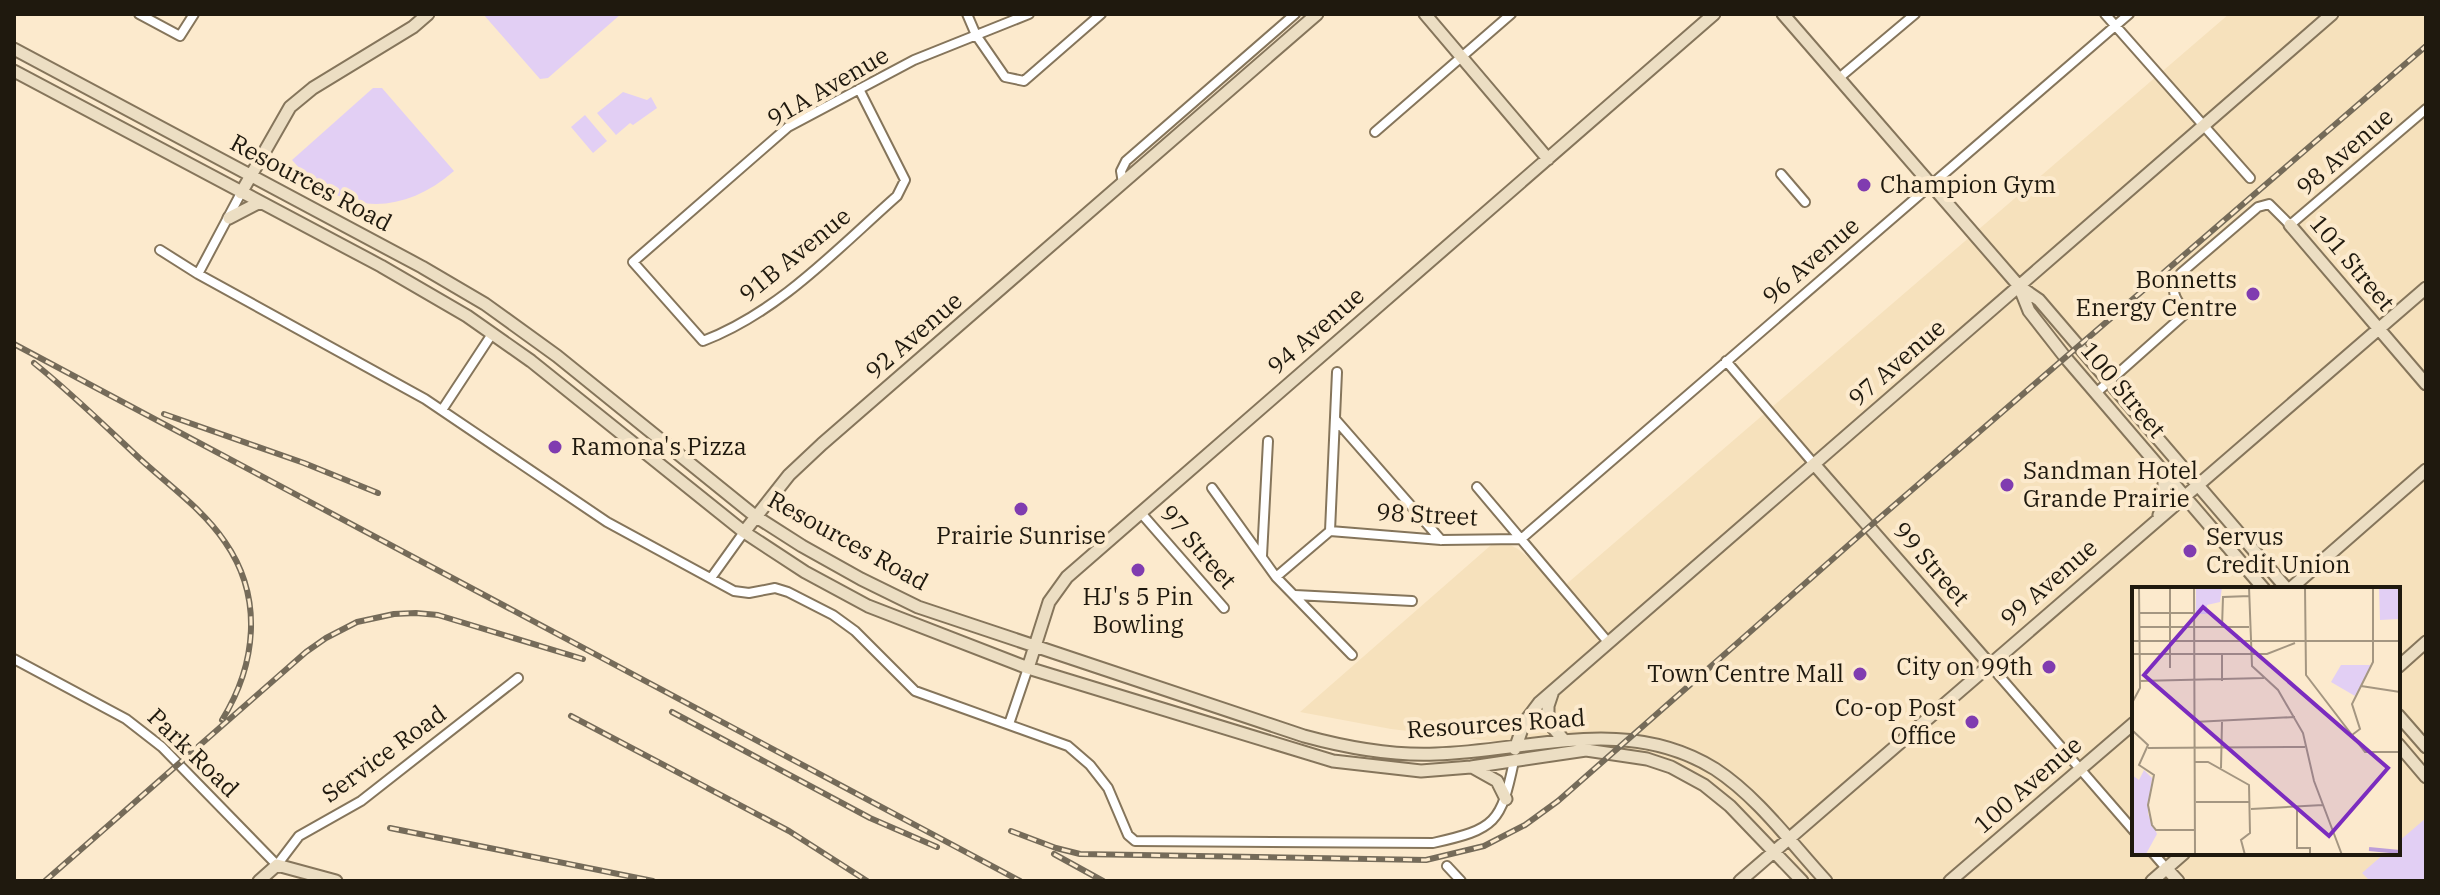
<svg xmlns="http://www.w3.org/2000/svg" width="2440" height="895" font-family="'IBM Plex Serif',serif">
<rect width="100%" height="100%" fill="#fceacd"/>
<path fill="#f6e1bc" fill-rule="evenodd" d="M2229 14H2426V881H1802L1775 851 1688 775 1613 753 1628 740 1516 744 1391 729 1300 712 1498 539 1518 549 1563 587ZM2134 589H2398V853H2134Z"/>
<path fill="#e2cff4" d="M483 14H621L548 78 540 79Z
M373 88H382L454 171C400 218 339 215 292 160Z
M623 92 647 100 651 97 657 108 633 125 630 123 616 135 597 113Z
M585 115 607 141 593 153 571 127Z
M2426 818V881H2370L2362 873 2385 853H2398V842Z"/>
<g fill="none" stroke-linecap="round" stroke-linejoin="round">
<defs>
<path id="street" d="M139 14 180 36 194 14
M967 14 976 35 1005 77 1024 81 1101 14
M2105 14 2250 178
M1839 78 1915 14
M859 89 905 180 897 196C837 249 779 312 703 341L633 262 788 127 914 60 1029 14
M1375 132 1511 14
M1781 174 1805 202
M1123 183 1121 171 1126 161 1295 14
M160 250 198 274 425 399 607 522 734 591 749 593 775 588 788 592 833 615 855 631 915 691 1068 746 1090 765 1108 788 1128 835 1135 841 1433 843C1496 829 1501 823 1514 761
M198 274 241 193
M1726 361 1814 464
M2096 393 2186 313C2174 297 2169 292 2181 273L2258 207 2269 204 2290 225 2426 109
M442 410 492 334
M1335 419 1441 540
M1477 487 1608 642
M1212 488 1276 577 1352 655
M1141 513 1224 608
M1330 531 1441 540 1521 539
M1521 539 2129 14
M1262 556 1268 441
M1276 577 1330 531 1337 372
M711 578 744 532
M1295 595 1412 601
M14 659 126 719 162 747 277 865 299 836 361 801 518 678
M1989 664 2134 831
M1009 724 1028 668
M2153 853 2166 868
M1447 866 1461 881"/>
<path id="secondary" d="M1425 14 1548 159
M1783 14 2019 286 2039 300 2287 589
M14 49 422 267 485 304 557 356 755 516 802 546 861 579 918 607 1304 736C1348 748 1391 756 1436 754 1531 751 1627 714 1715 769 1758 797 1791 843 1826 881
M14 71 381 266 467 316 531 361 744 532 805 572 868 606 1028 668 1333 761 1421 771 1471 767 1586 750 1647 759 1671 767 1704 785 1730 806 1802 881
M241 193 290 107 313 88 413 27 428 14
M229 218 260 202
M2290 225 2426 384
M2019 286 2029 311 2065 357 2264 589
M1814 464 1989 664
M2159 515 2164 503V473
M744 532 789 475 822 444 1317 14
M2290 589 2426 470
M2398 667 2426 642
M1028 668 1049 602 1067 577 1714 14
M1552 694 1548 706V722L1563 739
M2398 715 2426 747
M2398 744 2426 777
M1515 749 1524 723 1539 703 2332 14
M1472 767 1497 781 1506 799
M2166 868 2178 881
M259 881 277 865 336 881
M1740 881 2426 288
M1950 881 2134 723
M2152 881 2184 853"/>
</defs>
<use href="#street" stroke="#85755b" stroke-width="12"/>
<use href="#secondary" stroke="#85755b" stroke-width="15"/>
<use href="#street" stroke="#fff" stroke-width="8"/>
<use href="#secondary" stroke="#ecdec3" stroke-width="11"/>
<defs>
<path id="rail" d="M14 344 1020 881
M34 363C70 392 104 425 138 457 167 484 203 509 225 542 264 598 256 665 222 720
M164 414 304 463 378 493
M672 712 870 818 937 847
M571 716 789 831 867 881
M390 828 653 881
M1011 831 1056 848 1080 854 1426 860 1484 846 1525 825 1558 801 1869 527 2426 46
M1054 854 1103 881
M45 881 306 652 326 638 357 622 394 614 416 613 438 615 583 659"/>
</defs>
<use href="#rail" stroke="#756b59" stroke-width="6"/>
<use href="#rail" stroke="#fceacd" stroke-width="3" stroke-dasharray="9" stroke-linecap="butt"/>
</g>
<g fill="#803cb0" stroke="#fceacd" stroke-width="3">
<circle cx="1864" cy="185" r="8"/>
<circle cx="2253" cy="294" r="8"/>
<circle cx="555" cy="447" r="8"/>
<circle cx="2007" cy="485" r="8"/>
<circle cx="1021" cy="509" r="8"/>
<circle cx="2190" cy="551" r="8"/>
<circle cx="1138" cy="570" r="8"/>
<circle cx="2049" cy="667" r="8"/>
<circle cx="1860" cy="674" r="8"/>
<circle cx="1972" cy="722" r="8"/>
</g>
<g text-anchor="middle" stroke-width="8" stroke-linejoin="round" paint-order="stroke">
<g font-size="24" fill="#1f190e" stroke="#fceacd">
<text transform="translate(828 87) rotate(-30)" y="8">91A Avenue</text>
<text transform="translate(2345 152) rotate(-41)" y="8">98 Avenue</text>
<text transform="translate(311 183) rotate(28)" y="8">Resources Road</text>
<text transform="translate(795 255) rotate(-39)" y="8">91B Avenue</text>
<text transform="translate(1811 261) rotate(-41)" y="8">96 Avenue</text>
<text transform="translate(2352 263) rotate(50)" y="8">101 Street</text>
<text transform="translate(1316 331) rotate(-41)" y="8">94 Avenue</text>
<text transform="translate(914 336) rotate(-41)" y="8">92 Avenue</text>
<text transform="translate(1897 363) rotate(-41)" y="8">97 Avenue</text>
<text transform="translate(2123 390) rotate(50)" y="8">100 Street</text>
<text transform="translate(1427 515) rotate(3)" y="8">98 Street</text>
<text transform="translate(848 541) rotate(29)" y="8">Resources Road</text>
<text transform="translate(1198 547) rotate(49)" y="8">97 Street</text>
<text transform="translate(1931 564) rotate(49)" y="8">99 Street</text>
<text transform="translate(2049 583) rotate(-41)" y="8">99 Avenue</text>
<text transform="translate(1496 724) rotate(-4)" y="8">Resources Road</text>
<text transform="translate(193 753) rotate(44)" y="8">Park Road</text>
<text transform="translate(384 754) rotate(-36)" y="8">Service Road</text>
<text transform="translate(2028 785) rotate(-41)" y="8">100 Avenue</text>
</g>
<g font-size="24" fill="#1f190e" stroke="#fceacd" text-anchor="start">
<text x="1880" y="193">Champion Gym</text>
<text x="2237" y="288" text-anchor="end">Bonnetts<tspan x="2237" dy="28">Energy Centre</tspan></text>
<text x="571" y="455">Ramona's Pizza</text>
<text x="2023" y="479">Sandman Hotel<tspan x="2023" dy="28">Grande Prairie</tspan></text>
<text x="1021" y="544" text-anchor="middle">Prairie Sunrise</text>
<text x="2206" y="545">Servus<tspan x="2206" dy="28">Credit Union</tspan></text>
<text x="1138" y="605" text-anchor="middle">HJ's 5 Pin<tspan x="1138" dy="28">Bowling</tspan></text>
<text x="2033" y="675" text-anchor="end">City on 99th</text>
<text x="1844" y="682" text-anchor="end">Town Centre Mall</text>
<text x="1956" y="716" text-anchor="end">Co-op Post<tspan x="1956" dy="28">Office</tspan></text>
</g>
</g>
<g transform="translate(2132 587)">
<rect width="268" height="268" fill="#fceacd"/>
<path d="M64 0H90L88 15 75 18V27H64ZM247 1 267 2V32L248 33ZM209 78H240L223 109 199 95ZM12 183 20 191 16 227 25 247 14 267 0 268V188L7 193Z" fill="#e2cff4"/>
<path fill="none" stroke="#bd9ed9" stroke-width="4" d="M237 262 268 265"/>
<path fill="none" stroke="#a49681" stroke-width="2" d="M62 0 63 268M117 0 120 79 146 103 171 146 182 194 210 268M173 0 174 88 233 165H268M7 26H61M7 40H117M90 40 91 10 118 9M0 54H268M0 67H135L163 56M90 68V94M38 81V0M7 94 132 91M229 99 268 105M0 116 8 101 7 0M0 130 1 144 16 158 7 178 22 188 16 218 20 238 24 243H63M62 135 163 130M220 148 228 142 220 117 241 75V0M16 161 173 160M62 175H76L117 198 118 246 109 253 113 268M89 181 90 135M64 215H118M165 219V261H178V268M119 222 191 218"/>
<path fill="#7b2cbf" fill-opacity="0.15" stroke="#7b2cbf" stroke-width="4" d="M71 20 256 181 197 249 12 88Z"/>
<rect width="268" height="268" fill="none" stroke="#1f190e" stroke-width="4"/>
</g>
<rect width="2440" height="895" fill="none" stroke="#1f190e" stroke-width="32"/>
</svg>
